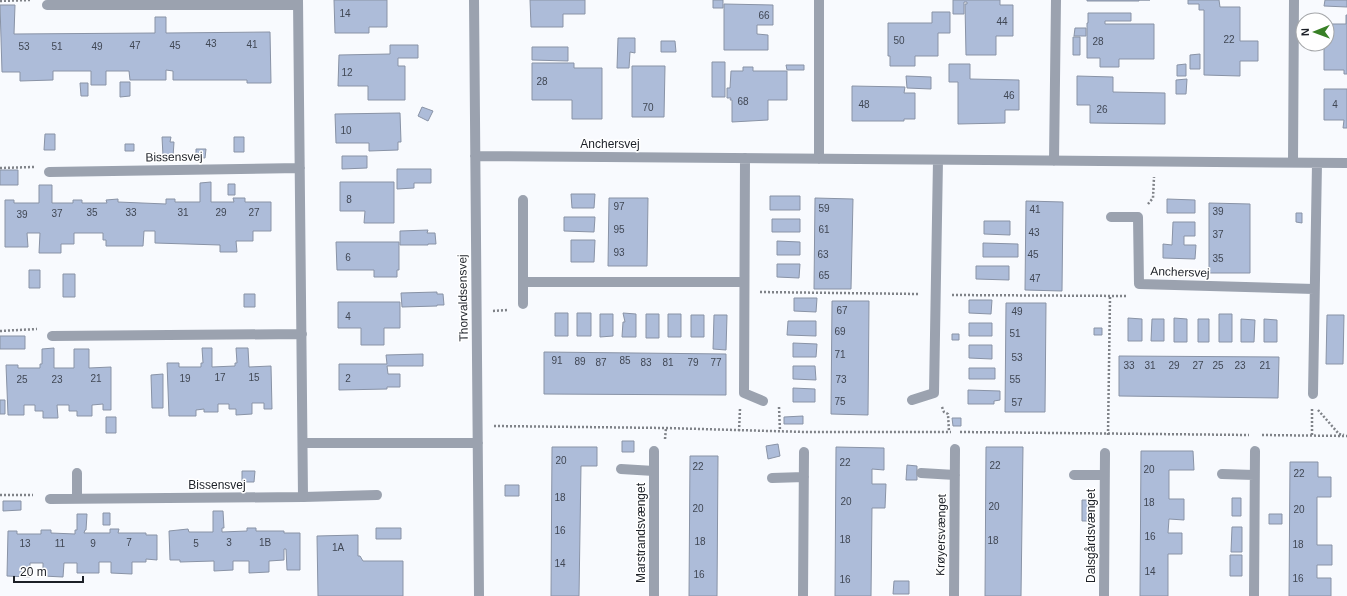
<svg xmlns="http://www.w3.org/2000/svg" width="1347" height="596" font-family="Arial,sans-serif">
<rect width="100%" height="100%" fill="#f8fafe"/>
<path fill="#adbcd9" stroke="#8993a6" d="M334 0H387V27H369V33H335Z
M530 0H585V14H563V27H531Z
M713 0H723V8H713Z
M953 0H1000V5H1013V36H996V55H966L965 4H967V2H964V14H953Z
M1087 0H1150H1139V1H1087Z
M1188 0H1219L1220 7H1240V41H1258V61H1240V76L1204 75V10H1199V4H1188Z
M1325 0H1347V7L1324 6Z
M724 4 773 5V25H757V34L768 35V50H724Z
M0 5H15L14 34 155 33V17H166V33L270 32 271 83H247V80H173V71L166 70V80H130L129 71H106V85H91V71H53V80L20 81V72H2Z
M932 12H950V33H938V56H915V66H890V56H888V23H932Z
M1088 13H1131V21H1105V24H1154V59H1119V67H1100V58H1087V23H1088Z
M1346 15H1347V74H1344V70H1324V44H1327V24H1346Z
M1075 28H1086V36H1074Z
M1073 37H1080V55H1073Z
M618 38H635V53L630 52 629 68H617Z
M661 41H675L676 52H661Z
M390 45H418V58H398V66H405V100H368V86H338L339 55 390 54Z
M532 47H568V61L532 60Z
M1200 54V69H1190V55Z
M712 62H725V97H712Z
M532 63H574V68H602V119H572V100H532Z
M949 64H970V79L1019 80V110H1005V123L958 124V82H949Z
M1186 64V76H1177V65Z
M786 65H804V70H787Z
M632 66H665L664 117H632Z
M743 67H753V71H787V100H768V120L732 122V100H730L731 98H727V88H730L731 71H743Z
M906 76 931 77V89L907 88Z
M1077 76 1113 77V92L1165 93V124L1090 123V105H1077Z
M1187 79 1186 94H1176V80Z
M120 82H130V96L120 97Z
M80 83H88V96H81Z
M852 86 905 87 904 93H915V119H904V121H852Z
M1324 89H1347V128H1343L1344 120H1324Z
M422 107 433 111 428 121 418 116Z
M400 113 401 142H398V150L369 151V143H336L335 114Z
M45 134H55V150H44Z
M162 137H171L170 142H174L173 157 163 156Z
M234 137H244V152H234Z
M125 144H134V151H125Z
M196 149H206L205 158 196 157Z
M342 156H367V168L342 169Z
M397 169H431V183H414V188L397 189Z
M0 170H18V185H0Z
M211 182V202H234L233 198H245V202H271V231H253V241H236L237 252H220V245L155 243V231H144L143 246H106V240H103V233H74V244H61V253H39L40 233H27L28 247H5V200H14V203H39V185H52V203H73V200H82V203H107L106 200 118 199V202L166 204V199H175V202H200V183Z
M340 182H394V223H364L365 211H340Z
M228 184H235V195H228Z
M571 194H595L594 208H572Z
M770 196H800V210H770Z
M609 198H648L647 266H608Z
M815 198 853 199 851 289H814Z
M1167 199 1195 200V213H1167Z
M1026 201 1063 202 1062 291 1025 290Z
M1209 203 1250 204V273H1209Z
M1296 213H1302V223L1296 222Z
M564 217H595L594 232 564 231Z
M772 219H800V232H772Z
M984 221H1010V235L984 234Z
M1173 222H1195V236H1184V245H1196L1195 259 1163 258V244L1172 245Z
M428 230 427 233H435L436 244H428V245H400V231Z
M571 240H595L594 262H571Z
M777 241 800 242V255H777Z
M336 242H399V270H397V277H374V270H337Z
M983 243 1018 244V257H983Z
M777 264H800L799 278 777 277Z
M976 266H1009V280L976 279Z
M29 270H40V288H29Z
M63 274H75V297H63Z
M437 292V294H443L444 305H437V306L402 307 401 293Z
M244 294H255V307H244Z
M794 298H817L816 312 794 311Z
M969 300H992L991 314 969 313Z
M832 301H869L868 415 831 414Z
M338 302H400V328H384V345H361V328H338Z
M1006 303H1046L1045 412H1005Z
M555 313H568V336H555Z
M577 313H591V336H577Z
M623 313 636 314V337H622L623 322H625Z
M600 314H613V336L600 337Z
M646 314H659V338H646Z
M668 314H681V337H668Z
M1219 314H1232V342H1219Z
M691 315H704V337H691Z
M714 315H727L726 350 713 349Z
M1327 315H1344L1343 364H1326Z
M1128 318 1142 319V341H1128Z
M1174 318 1187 319V342H1174Z
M1152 319H1164V341H1151Z
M1198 319H1209V342H1198Z
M1241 319 1255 320 1254 342H1241Z
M1264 319 1277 320V342H1264Z
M788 321H816V336L787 335Z
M969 323H992V336H969Z
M1094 328H1102V335H1094Z
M952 334H959V340H952Z
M0 336H25V349H0Z
M793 343 817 344 816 357H793Z
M969 345H992V359L969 358Z
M54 348V368H74V349H89V368L111 367V410H103V404L92 405V416H77V411H69V405H57L58 418H43V411H35V405H24V415H8L6 365H18V368H40V364H42V349Z
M202 348H212V367L235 366V363H237L236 348H248L249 367 271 366 272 409H264V403H252V414L236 415V409H229V404H218V412H204V409L196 410V416H169L167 363H179V367H201V363H203Z
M544 352 726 354V395L544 394Z
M423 354V366H387L388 374H400V387H387V389L339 390V364H387L386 355Z
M1119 356 1279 357 1278 398 1119 396Z
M793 366H815L816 380 793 379Z
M969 368H995V379H969Z
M163 374V408H152L151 375Z
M793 388 815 389V402H793Z
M968 390 1000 391V400L994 401V404H968Z
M0 400H5V414H0Z
M803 416V424H784V417Z
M106 417H116V433H106Z
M952 418H961V426H953Z
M622 441H634V452H622Z
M778 444 780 456 768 459 766 446Z
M552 447H597V466H581L579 596H551Z
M836 447 884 448V470L872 469V484H886L885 508H872L871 596H835Z
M986 447H1023L1021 596H985Z
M1141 451H1193L1194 470H1169V499H1184V520L1169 519 1168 533H1182V554H1168V596H1140Z
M690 456H718L717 596H689Z
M1290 462H1318V477H1331V497H1317V545H1332V565H1317V578H1331V596H1289Z
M907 465 917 466V480H906Z
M242 471H255L254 482H242Z
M505 485H519V496H505Z
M1232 498H1241V516H1232Z
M1082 500H1092V521H1082Z
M3 501H21V510L3 511Z
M213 511H223L224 528H222V532L247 531V528H256V531H284V533H300V570H287L286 549H284V560L269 561V572L249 573V561H233V570L214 571V561L180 562V560H170L169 531 188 529 189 532H213Z
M103 513H110V525H103Z
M77 514H87L86 530H85L84 533H110V529H119L118 533H146V535H157V560L146 559V562H132V574L111 573V562H99V573H77V563H64L63 577 43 576V563H30V577L7 576 8 531H17V534H41V530H51V533L75 534V530H77Z
M1269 514H1282V524H1269Z
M1232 527H1242V552H1231Z
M376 528H401V539H376Z
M358 535V556H360L363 561H403V596H318L317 536Z
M1230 555H1242V576H1230Z
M894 581H909V594H893Z"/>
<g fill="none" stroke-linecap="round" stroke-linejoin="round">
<path stroke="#7f8288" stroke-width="2.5" stroke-dasharray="2 2" stroke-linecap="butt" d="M0 1 31 0
M0 168 34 167
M1148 204 1153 198 1154 177
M760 292 919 294
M952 295 1127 296
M493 311 508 310
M0 331 37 329
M779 407 780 431
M942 407 944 412 948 414 949 432
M1312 409V436
M1318 410 1339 434 1344 435
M494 426 666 428 805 432H951
M739 431 740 409
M960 432 1249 435
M1108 435 1110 297
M1262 435 1347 436
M665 439 666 428
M0 495H33"/>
<path stroke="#9ba2af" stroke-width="10" d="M303 497 377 495"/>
<path stroke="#9ba2af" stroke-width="10" d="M474 0 479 596
M819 0V159
M47 5H298
M475 156 1347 163
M745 158 744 393 763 401
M1054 161 1056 0
M1293 162 1294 0
M49 172 300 168
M523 200V304
M1111 217H1138L1139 284 1314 289
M523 282H744
M52 336 302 334
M1313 394 1317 163
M912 400 934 393 938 160
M303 443H478
M621 469 654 471
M77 473V498
M921 473 955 475
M1222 474 1254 475
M1074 475H1104
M772 478 804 477
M50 499 303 497 298 0
M654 596V451
M803 596 804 452
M954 596 955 449
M1104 596 1105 453
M1254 596 1255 451"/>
</g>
<g text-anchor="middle" stroke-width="3" stroke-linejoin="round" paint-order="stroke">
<g font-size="10" fill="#404754">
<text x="345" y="17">14</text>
<text x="764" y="19">66</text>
<text x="1002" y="25">44</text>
<text x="1229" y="43">22</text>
<text x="899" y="44">50</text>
<text x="1098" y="45">28</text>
<text x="211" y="47">43</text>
<text x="252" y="48">41</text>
<text x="135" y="49">47</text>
<text x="175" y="49">45</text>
<text x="24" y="50">53</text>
<text x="57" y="50">51</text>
<text x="97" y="50">49</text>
<text x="347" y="76">12</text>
<text x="542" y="85">28</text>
<text x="1009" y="99">46</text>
<text x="743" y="105">68</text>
<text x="864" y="108">48</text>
<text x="1335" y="108">4</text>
<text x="648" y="111">70</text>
<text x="1102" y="113">26</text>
<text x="346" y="134">10</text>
<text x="349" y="203">8</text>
<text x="619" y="210">97</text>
<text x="824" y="212">59</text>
<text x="1035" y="213">41</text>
<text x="1218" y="215">39</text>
<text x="92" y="216">35</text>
<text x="131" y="216">33</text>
<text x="183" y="216">31</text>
<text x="221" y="216">29</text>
<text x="254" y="216">27</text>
<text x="57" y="217">37</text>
<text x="22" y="218">39</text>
<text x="619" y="233">95</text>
<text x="824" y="233">61</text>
<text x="1034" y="236">43</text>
<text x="1218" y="238">37</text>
<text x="619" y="256">93</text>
<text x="823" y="258">63</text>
<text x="1033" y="258">45</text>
<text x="348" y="261">6</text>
<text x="1218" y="262">35</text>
<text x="824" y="279">65</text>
<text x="1035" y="282">47</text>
<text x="842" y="314">67</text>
<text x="1017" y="315">49</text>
<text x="348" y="320">4</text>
<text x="840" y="335">69</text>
<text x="1015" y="337">51</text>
<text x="840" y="358">71</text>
<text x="1017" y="361">53</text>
<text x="557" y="364">91</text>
<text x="625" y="364">85</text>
<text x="580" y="365">89</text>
<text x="601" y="366">87</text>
<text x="646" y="366">83</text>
<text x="668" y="366">81</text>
<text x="693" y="366">79</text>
<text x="716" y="366">77</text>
<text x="1129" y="369">33</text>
<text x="1150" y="369">31</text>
<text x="1174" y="369">29</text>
<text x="1198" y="369">27</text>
<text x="1218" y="369">25</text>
<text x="1240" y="369">23</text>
<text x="1265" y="369">21</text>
<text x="220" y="381">17</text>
<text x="254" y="381">15</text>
<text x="96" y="382">21</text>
<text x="185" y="382">19</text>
<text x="348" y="382">2</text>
<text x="22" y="383">25</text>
<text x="57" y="383">23</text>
<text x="841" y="383">73</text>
<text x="1015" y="383">55</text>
<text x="840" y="405">75</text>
<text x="1017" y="406">57</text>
<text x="561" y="464">20</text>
<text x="845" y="466">22</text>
<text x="995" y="469">22</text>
<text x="698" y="470">22</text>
<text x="1149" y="473">20</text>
<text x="1299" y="477">22</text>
<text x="560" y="501">18</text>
<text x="846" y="505">20</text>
<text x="1149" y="506">18</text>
<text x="994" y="510">20</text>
<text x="698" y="512">20</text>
<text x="1299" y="513">20</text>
<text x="560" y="534">16</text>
<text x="1150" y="540">16</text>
<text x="845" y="543">18</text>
<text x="993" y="544">18</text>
<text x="700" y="545">18</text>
<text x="129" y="546">7</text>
<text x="229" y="546">3</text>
<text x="265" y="546">1B</text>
<text x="25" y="547">13</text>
<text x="60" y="547">11</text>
<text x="93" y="547">9</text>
<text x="196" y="547">5</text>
<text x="1298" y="548">18</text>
<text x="338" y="551">1A</text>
<text x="560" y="567">14</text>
<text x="1150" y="575">14</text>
<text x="699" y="578">16</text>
<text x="1298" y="582">16</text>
<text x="845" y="583">16</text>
</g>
<g font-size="12" fill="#1c2027" stroke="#fff">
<text x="610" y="148">Anchersvej</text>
<text transform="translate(174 157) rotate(-1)" y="4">Bissensvej</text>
<text transform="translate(1180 272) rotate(2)" y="4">Anchersvej</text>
<text transform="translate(463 298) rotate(-91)" y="4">Thorvaldsensvej</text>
<text x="217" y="489">Bissensvej</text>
<text transform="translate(641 533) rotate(-90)" y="4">Marstrandsvænget</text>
<text transform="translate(941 535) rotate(-89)" y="4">Krøyersvænget</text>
<text transform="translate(1091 536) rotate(-90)" y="4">Dalsgårdsvænget</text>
</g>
</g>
<g transform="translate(1315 32) rotate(269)"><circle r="19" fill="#ffffff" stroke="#a4a6a9"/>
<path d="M0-3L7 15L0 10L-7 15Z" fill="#388026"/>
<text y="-6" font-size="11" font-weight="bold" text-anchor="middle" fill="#1c2027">N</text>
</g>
<path d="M14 576v6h69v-6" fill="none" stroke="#1c2027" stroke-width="2"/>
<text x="20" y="576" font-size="12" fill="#1c2027" stroke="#ffffff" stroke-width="3" paint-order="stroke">20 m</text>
</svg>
